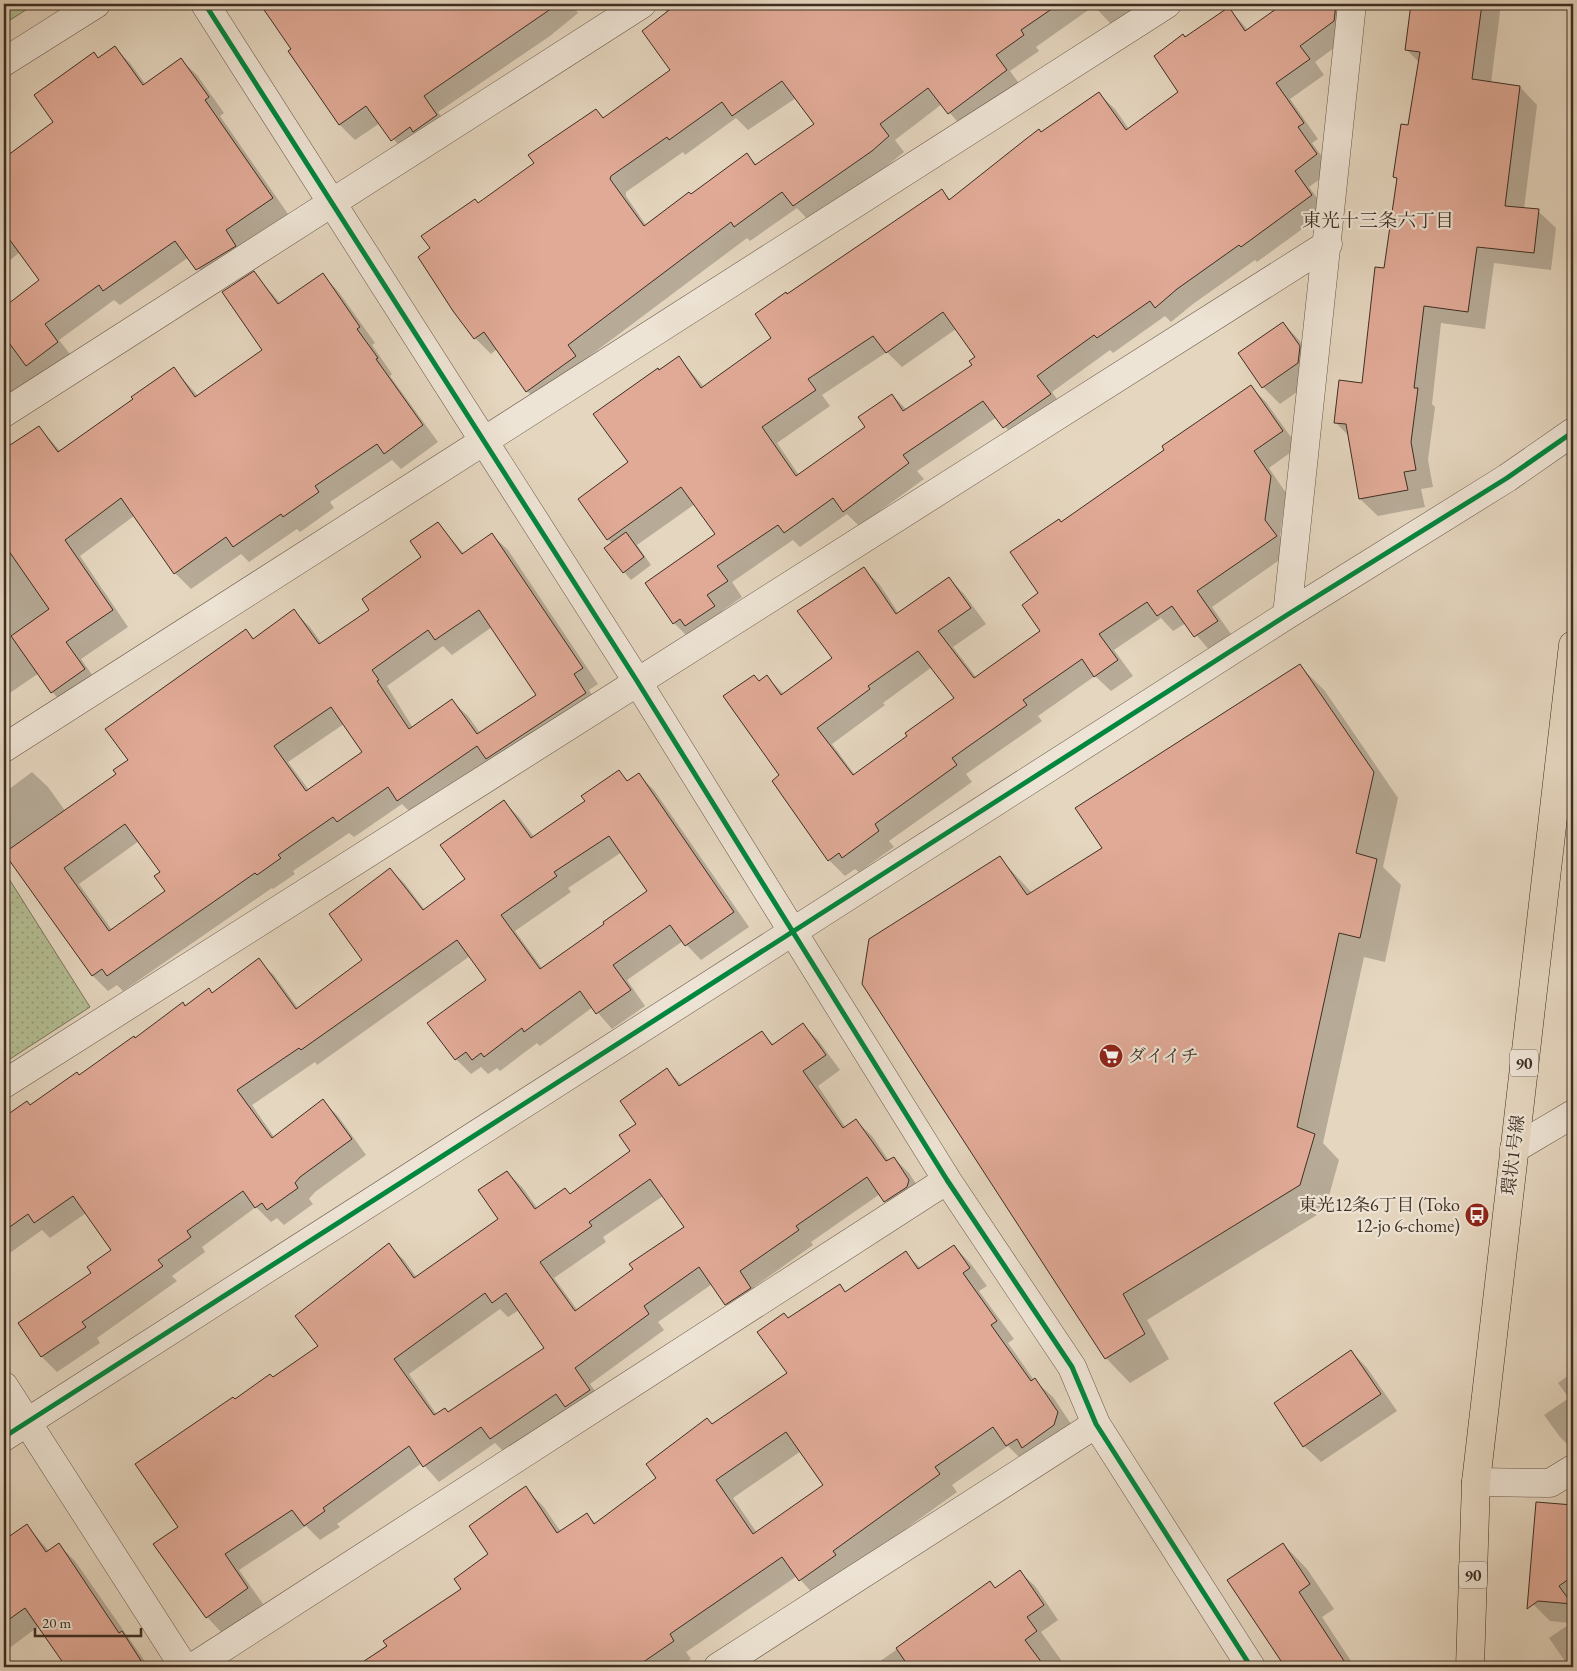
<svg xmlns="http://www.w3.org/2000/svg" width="1577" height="1671" font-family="'EB Garamond','Noto Serif JP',serif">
<defs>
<pattern id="park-dots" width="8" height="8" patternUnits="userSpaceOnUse" patternTransform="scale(1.25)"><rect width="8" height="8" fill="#b4be93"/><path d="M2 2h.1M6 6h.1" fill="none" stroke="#949b78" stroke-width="1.8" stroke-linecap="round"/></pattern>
</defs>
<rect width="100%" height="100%" fill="#e5d6bf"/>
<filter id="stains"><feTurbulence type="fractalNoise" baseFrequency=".004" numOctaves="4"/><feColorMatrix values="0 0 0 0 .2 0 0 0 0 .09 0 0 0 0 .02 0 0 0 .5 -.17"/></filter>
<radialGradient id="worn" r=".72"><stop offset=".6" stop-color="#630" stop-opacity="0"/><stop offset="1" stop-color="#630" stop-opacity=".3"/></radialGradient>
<path fill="url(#park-dots)" stroke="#79765a" d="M4 871 90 1007 4 1063Z"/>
<path fill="#b4be93" stroke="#79765a" d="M4 4H35L4 24Z"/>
<path fill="#0003" fill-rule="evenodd" d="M262 4H582L575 9 578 13 550 36 438 112 452 131 407 155 380 123 355 140 340 125Z
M661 4H751L765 22 792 4H1140L1111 24 1094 6 1036 47 1039 51 1010 71 1021 86 964 129 942 104 895 140 904 152 887 166 809 221 797 208 750 241 747 238 583 361 591 372 543 407 527 391 497 349 491 354 475 338 432 249 479 204 535 164 596 110 604 118 672 71 667 13ZM796 98 816 124 757 165 747 155 646 225 626 196V192L683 152 685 155 736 118 748 130Z
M1285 4H1331L1350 30 1349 37 1315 62 1324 75 1290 99 1318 139 1312 143 1332 170 1309 187 1327 211 1257 262 1255 260 1193 304 1171 322 1165 316 1113 353 1110 350 1052 392 1065 410 1019 443 997 417 917 471 924 479 859 526 847 514 800 547 793 540 732 582 742 597 722 611 729 622 689 638 674 623 717 535 695 504 637 545 651 565 631 580 624 572 612 543 608 539 660 371 679 358 704 387 773 338 788 296 942 191 951 200 1099 94 1115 109 1129 129 1180 93 1185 39 1229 9 1249 31ZM956 329 976 357 974 366 907 410 892 395 866 427 799 475 777 443 830 406 822 395 887 352 902 367Z
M1412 4H1501L1491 83 1520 87 1537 105 1524 209 1538 211 1556 228 1551 270 1494 263 1485 329 1441 323 1432 404 1435 407 1428 460 1433 487 1421 489 1425 507 1378 516 1360 499 1350 437 1336 423 1363 384 1385 270 1398 180 1395 177 1409 126 1420 63 1406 49Z
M115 48 130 63 146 85 181 60 197 75 224 113 220 116 288 214 240 246 213 285 189 257 120 305 114 300 59 340 73 358 4 406V308L41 280 20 252 4 265V160L55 123 99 59Z
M254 273 281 304 323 275 338 291 375 343 372 345 392 374 390 376 438 442 401 469 392 460 330 502 334 508 300 532 297 529 249 562 241 554 191 589 175 573 134 516 80 556 128 627 81 659 100 686 68 708 52 692 39 673 4 697V530L22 517 4 488V450L39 427 61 452 135 400 174 369 198 396 264 350Z
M1283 323 1299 340 1316 364 1314 380 1280 404 1263 387 1239 353Z
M1251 387 1266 402 1298 447 1269 468 1286 493 1280 536 1291 552 1212 607 1233 637 1211 652 1186 623 1173 631 1161 618 1114 650 1133 676 1111 691 1095 676 1038 716 1042 721 966 774 972 782 889 841 894 847 859 872 855 869 845 876 829 860 773 781 781 776 760 682 767 677 784 694 834 659 864 569 880 585 899 614 949 578 964 594 986 624 953 647 976 677 1042 632 1040 594 1062 523ZM932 667 956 699 909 736 855 775 832 744 885 705 883 703Z
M438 523 464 554 492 535 508 550 598 684 589 690 601 709 414 816 402 804 354 837 349 833 293 871 295 874 273 889 272 888 123 991 117 985 108 991 92 975 4 850V793L32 772 48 787 66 812 118 774 246 631 255 640 294 611 310 627 322 644 371 610 422 557ZM492 627 537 695 480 733 468 716 452 701 413 728 387 686 443 646 452 655ZM344 724 364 752 309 790 288 762ZM139 841 161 872 167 892 112 930 79 884Z
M1300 666 1325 691 1398 798 1383 867 1401 885 1385 962 1364 957 1323 1143 1339 1160 1325 1210 1147 1320 1169 1359 1130 1383 1106 1358 1000 858 1032 893 1104 848Z
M619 772 629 782 639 775 654 790 749 927 701 960 683 941 627 980 645 1006 612 1029 593 1007 540 1046 537 1043 500 1071 497 1068 488 1074 481 1067 471 1074 456 1059 488 980 470 956 317 1065 315 1062 252 1105 274 1137 323 1101 338 1116 366 1155 315 1192 309 1199 313 1204 284 1225 277 1218 271 1222 256 1207 202 1247 205 1252 172 1276 177 1281 97 1338 100 1343 57 1372 42 1357 19 1324 93 1273 112 1251 86 1213 50 1238 42 1230 4 1257V1128L209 990 213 994 258 960 274 975 298 1008 364 961 390 869 405 884 425 910 467 880 504 802 519 817 534 837 586 801ZM622 852 648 891 606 924 542 968 515 931 571 892 568 888Z
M803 1025 818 1040 840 1070 818 1086 846 1128 856 1121 872 1136 889 1161 894 1158 909 1173 924 1196 900 1216 880 1194 811 1242 813 1245 754 1287 766 1303 742 1319 726 1304 712 1284 658 1322 664 1330 590 1384 605 1405 506 1454 495 1443 439 1482 422 1463 337 1524 340 1527 320 1540 306 1526 239 1570 263 1604 222 1633 207 1617 180 1528 235 1401 320 1347 389 1245 404 1260 417 1278 499 1219 507 1172 522 1187 538 1209 570 1195 632 1151 638 1124 667 1070 682 1085 762 1033 774 1045ZM663 1196 685 1227 635 1270 578 1311 554 1278 606 1242 603 1237ZM500 1309 508 1317 519 1310 546 1348 448 1413 437 1415 409 1374Z
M954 1246 971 1264 987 1286 979 1291 1014 1339 1008 1343 1034 1380 1053 1397 1075 1430 1025 1463 1008 1446 952 1485 957 1492 850 1569 817 1598 797 1576 686 1652 691 1659 679 1667H357L463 1589 490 1555 525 1488 543 1506 561 1532 587 1515 596 1524 658 1478 712 1425 789 1373V1319L840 1286 846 1293 905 1253 922 1269ZM801 1451 825 1486 757 1533 733 1498Z
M1351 1351 1367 1368 1397 1411 1321 1462 1304 1446Z
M1573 1372V1450L1560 1437 1544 1415 1569 1398 1558 1383Z
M1537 1503 1573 1506V1667H1569L1549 1638 1571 1623 1550 1621 1529 1600Z
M26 1525 49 1551 59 1545 75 1561 149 1667H55L64 1662 39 1626 4 1652V1542Z
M1283 1544 1307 1569 1334 1609 1322 1617 1355 1667H1287L1229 1580Z
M1020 1572 1035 1586 1058 1620 1041 1632 1066 1667H1018L1013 1659 1001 1667H872L990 1583 996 1589Z"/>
<path fill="#e1aa97" stroke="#3e2e22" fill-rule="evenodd" d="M260 4H558L424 96 437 115 413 132 410 127 391 141 366 106 339 125 288 51 291 49Z
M677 4H1059L1021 30 1024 35 996 55 1007 70 948 114 928 88 880 124 889 136 872 151 793 206 782 192 734 227 731 222 568 345 576 356 526 392 484 332 474 339 453 311 418 257 430 248 421 236 475 199 478 203 534 163 528 155 596 109 603 118 670 70 642 31ZM782 81 814 124 755 165 747 153 691 194 689 192 644 226 610 179 611 176 667 137 669 140 722 102 732 116Z
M1283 4H1336L1334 21 1300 46 1310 59 1276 83 1304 123 1298 127 1317 154 1295 171 1312 195 1241 247 1239 245 1177 289 1155 308 1150 301 1097 338 1094 335 1037 376 1051 394 1003 428 983 401 903 455 909 463 843 512 833 498 784 533 778 525 717 566 728 581 707 595 715 606 685 626 680 619 673 624 645 583 715 534 681 487 607 540 578 499 628 462 593 414 658 368 659 370 679 356 701 388 771 338 755 314 786 292 787 294 942 189 949 200 1026 139 1039 129 1041 132 1099 92 1126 130 1178 92 1154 56 1183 34 1185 37 1229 7 1245 31ZM943 312 975 357 969 361 972 365 903 411 892 394 858 417 865 427 796 476 762 427 816 390 808 379 873 336 886 353Z
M1411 4H1482L1472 79 1520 86 1505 206 1539 209 1534 253 1477 247 1468 312 1424 306 1414 388H1418L1411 442 1416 470 1404 472 1408 490 1359 499 1346 424 1334 423 1339 380 1362 383 1375 267 1384 268 1397 178 1393 177 1401 124 1408 125 1420 52 1405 50Z
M115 46 143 85 181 58 209 97 205 100 273 198 226 230 236 246 196 270 175 241 103 291 99 285 45 324 58 342 26 366 4 336V307L39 280 4 232V158L53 122 34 95 94 52 98 58Z
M254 271 278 304 323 273 360 327 357 329 378 358 376 359 423 425 384 454 377 444 315 486 319 492 283 517 281 514 233 547 226 537 174 574 121 498 65 540 113 610 66 642 85 669 51 693 11 636 49 609 4 544V449L39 426 58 452 133 399 131 397 174 367 195 397 262 350 222 292Z
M1283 322 1300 346 1298 363 1262 388 1238 353Z
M1251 385 1283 431 1254 451 1271 476 1265 520 1277 536 1197 591 1218 621 1194 637 1172 606 1157 616 1147 602 1099 634 1118 660 1094 677 1082 659 1023 700 1027 705 952 758 957 765 875 824 879 831 842 858 839 853 828 861 772 781 779 775 723 696 754 675 759 681 767 675 781 695 832 658 797 611 864 567 896 614 949 577 971 608 938 631 974 678 1040 631 1022 605 1038 593 1010 552 1059 519 1061 522 1164 450 1162 446ZM918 651 954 698 905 733 907 736 853 775 817 728 870 689 868 686Z
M438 522 462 554 492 533 583 668 574 674 586 693 486 759 477 746 397 801 388 787 337 822 333 817 278 855 281 858 257 875 255 873 107 976 102 969 92 976 4 853 116 774 113 770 128 760 105 729 246 629 253 639 294 609 319 644 369 610 362 599 421 557 410 541ZM479 610 536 695 477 734 452 699 409 729 377 681 379 680 372 670 428 630 435 640ZM331 707 362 752 306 791 274 746ZM125 824 160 872 154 876 165 891 109 931 64 868Z
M626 532 644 557 623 573 604 548Z
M1300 664 1374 772 1356 853 1377 859 1360 938 1339 933 1297 1127 1315 1134 1300 1185 1123 1294 1145 1334 1105 1359 862 984 869 939 1000 856 1027 895 1102 848 1075 808Z
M619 770 627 781 639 773 734 912 685 946 670 925 613 965 631 990 596 1014 580 991 524 1032 522 1028 484 1057 481 1053 472 1060 466 1052 455 1060 427 1023 486 980 457 940 301 1050 299 1048 237 1090 272 1138 323 1099 352 1139 300 1177 295 1183 298 1188 267 1210 262 1203 255 1208 243 1191 187 1231 191 1237 158 1260 163 1266 82 1322 86 1327 41 1357 18 1323 91 1273 87 1267 111 1250 73 1196 34 1223 28 1214 4 1231V1117L27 1101 30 1105 77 1072 79 1075 134 1036 135 1038 183 1002 185 1006 209 988 212 993 259 958 296 1009 362 960 329 914 390 868 423 910 465 879 440 845 504 800 531 838 585 801 581 796ZM609 836 647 891 603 922 604 924 540 969 501 915 557 876 554 872Z
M803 1023 826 1055 803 1071 843 1128 856 1119 886 1161 894 1157 909 1180 907 1187 884 1202 867 1177 796 1226 799 1230 740 1271 751 1288 725 1305 699 1267 644 1306 649 1314 575 1368 590 1390 565 1407 556 1394 490 1439 481 1427 423 1467 409 1446 323 1508 325 1511 304 1526 292 1510 225 1554 248 1588 206 1618 153 1544 178 1527 135 1464 233 1397 235 1399 270 1374 273 1377 318 1346 295 1316 389 1243 414 1278 498 1219 478 1190 507 1171 535 1209 565 1188 570 1194 630 1151 619 1135 636 1124 620 1101 667 1068 679 1086 762 1031 772 1045ZM650 1179 684 1227 629 1264 633 1269 575 1311 540 1262 592 1226 589 1222ZM485 1293 492 1303 506 1293 544 1348 448 1412 445 1408 434 1415 394 1359Z
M954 1245 970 1268 963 1273 997 1321 991 1325 1031 1381 1035 1378 1058 1412 1054 1425 1022 1448 1017 1439 1006 1446 993 1427 935 1467 940 1474 833 1551 836 1555 799 1581 782 1557 670 1634 674 1641 636 1667H355L387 1646 383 1641 461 1589 454 1579 488 1554 469 1526 514 1494 526 1486 557 1533 587 1513 594 1524 656 1478 646 1464 707 1418 712 1424 787 1373 757 1332 784 1313 788 1318 840 1284 845 1292 906 1251 918 1269ZM786 1432 823 1485 753 1534 716 1480Z
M1351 1350 1381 1394 1303 1447 1274 1403Z
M1536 1502 1573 1505V1576L1559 1586 1572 1604 1538 1601 1527 1609Z
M27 1524 46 1552 59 1543 119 1633 122 1631 145 1667H66L25 1608 4 1623V1540Z
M1283 1543 1310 1584 1299 1592 1348 1667H1285L1227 1580Z
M1020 1570 1044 1605 1027 1617 1037 1631 1025 1640 1045 1667H909L896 1648 990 1581 995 1588Z"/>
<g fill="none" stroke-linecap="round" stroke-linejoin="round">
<defs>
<path id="minor" d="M205 4 637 681 947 1180 1072 1367 1096 1424 1251 1667
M4 62 96 4
M4 413 642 4
M1287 615 1352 4
M4 748 1167 4
M4 1084 1328 244
M1514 1149 1573 1114
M4 1386 184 1667
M4 1437 1287 615 1507 478 1573 432
M1476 1482 1550 1483 1573 1469
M193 1667 947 1180
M718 1667 1096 1424"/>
<path id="primary" d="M1470 1667 1476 1482 1573 645"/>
</defs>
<use href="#minor" stroke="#685849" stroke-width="29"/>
<use href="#primary" stroke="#3e2e22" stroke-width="29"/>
<use href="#minor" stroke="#eee4d5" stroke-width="28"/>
<use href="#primary" stroke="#e5d6bf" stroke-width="28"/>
<defs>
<path id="cycleway" d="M205 4 637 681 947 1180 1072 1367 1096 1424 1251 1667
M4 1437 1287 615 1507 478 1573 432"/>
</defs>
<use href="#cycleway" stroke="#eee4d5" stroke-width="8"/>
<use href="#cycleway" stroke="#00873e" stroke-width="5"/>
</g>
<defs>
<symbol id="supermarket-disc" viewBox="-11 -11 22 22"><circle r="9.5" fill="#8f2418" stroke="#eee4d5"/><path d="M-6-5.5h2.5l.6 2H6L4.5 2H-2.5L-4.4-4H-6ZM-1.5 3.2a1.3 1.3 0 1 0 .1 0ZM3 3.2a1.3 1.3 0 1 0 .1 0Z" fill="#fff"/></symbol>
<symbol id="bus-disc" viewBox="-11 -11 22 22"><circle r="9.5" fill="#8f2418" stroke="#eee4d5"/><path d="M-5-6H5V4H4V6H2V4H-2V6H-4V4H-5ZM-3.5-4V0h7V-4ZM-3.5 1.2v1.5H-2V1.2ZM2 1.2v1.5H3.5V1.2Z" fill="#fff"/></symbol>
</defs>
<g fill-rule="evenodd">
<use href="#supermarket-disc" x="1097" y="1042" width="28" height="28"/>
<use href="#bus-disc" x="1463" y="1201" width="28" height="28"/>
</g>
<g text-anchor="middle" stroke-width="4.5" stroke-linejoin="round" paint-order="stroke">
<g fill="#eee4d5" stroke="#736558" stroke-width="1">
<rect x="1510" y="1049.5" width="28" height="27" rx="4"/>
<rect x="1459" y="1561.5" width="28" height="27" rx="4"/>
</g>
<g font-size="16" font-weight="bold" fill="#3e2e22">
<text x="1524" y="1069">90</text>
<text x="1473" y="1581">90</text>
</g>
<g font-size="18" fill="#3e2e22" stroke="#eee4d5" text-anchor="start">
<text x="1128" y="1062">ダイイチ</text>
<text x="1460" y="1211" text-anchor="end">東光12条6丁目 (Toko<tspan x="1460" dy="21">12-jo 6-chome)</tspan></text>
</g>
<g font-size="18" fill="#3e2e22" stroke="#eee4d5">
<text transform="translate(1513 1155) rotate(-83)" y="6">環状1号線</text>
</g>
<g font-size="19" fill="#3e2e22" stroke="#eee4d5">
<text x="1378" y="227">東光十三条六丁目</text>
</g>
</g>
<rect width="1577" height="1671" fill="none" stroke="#e5d6bf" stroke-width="20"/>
<rect x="5" y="5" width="1567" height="1661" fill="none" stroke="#3e2e22" stroke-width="2.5"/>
<rect x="10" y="10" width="1557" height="1651" fill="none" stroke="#3e2e22"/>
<path d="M35 1628v8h106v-8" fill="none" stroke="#3e2e22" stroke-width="2.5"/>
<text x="42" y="1628" font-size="15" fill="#3e2e22" stroke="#eee4d5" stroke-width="4" paint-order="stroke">20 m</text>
<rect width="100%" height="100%" filter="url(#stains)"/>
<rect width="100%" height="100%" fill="url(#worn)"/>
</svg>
